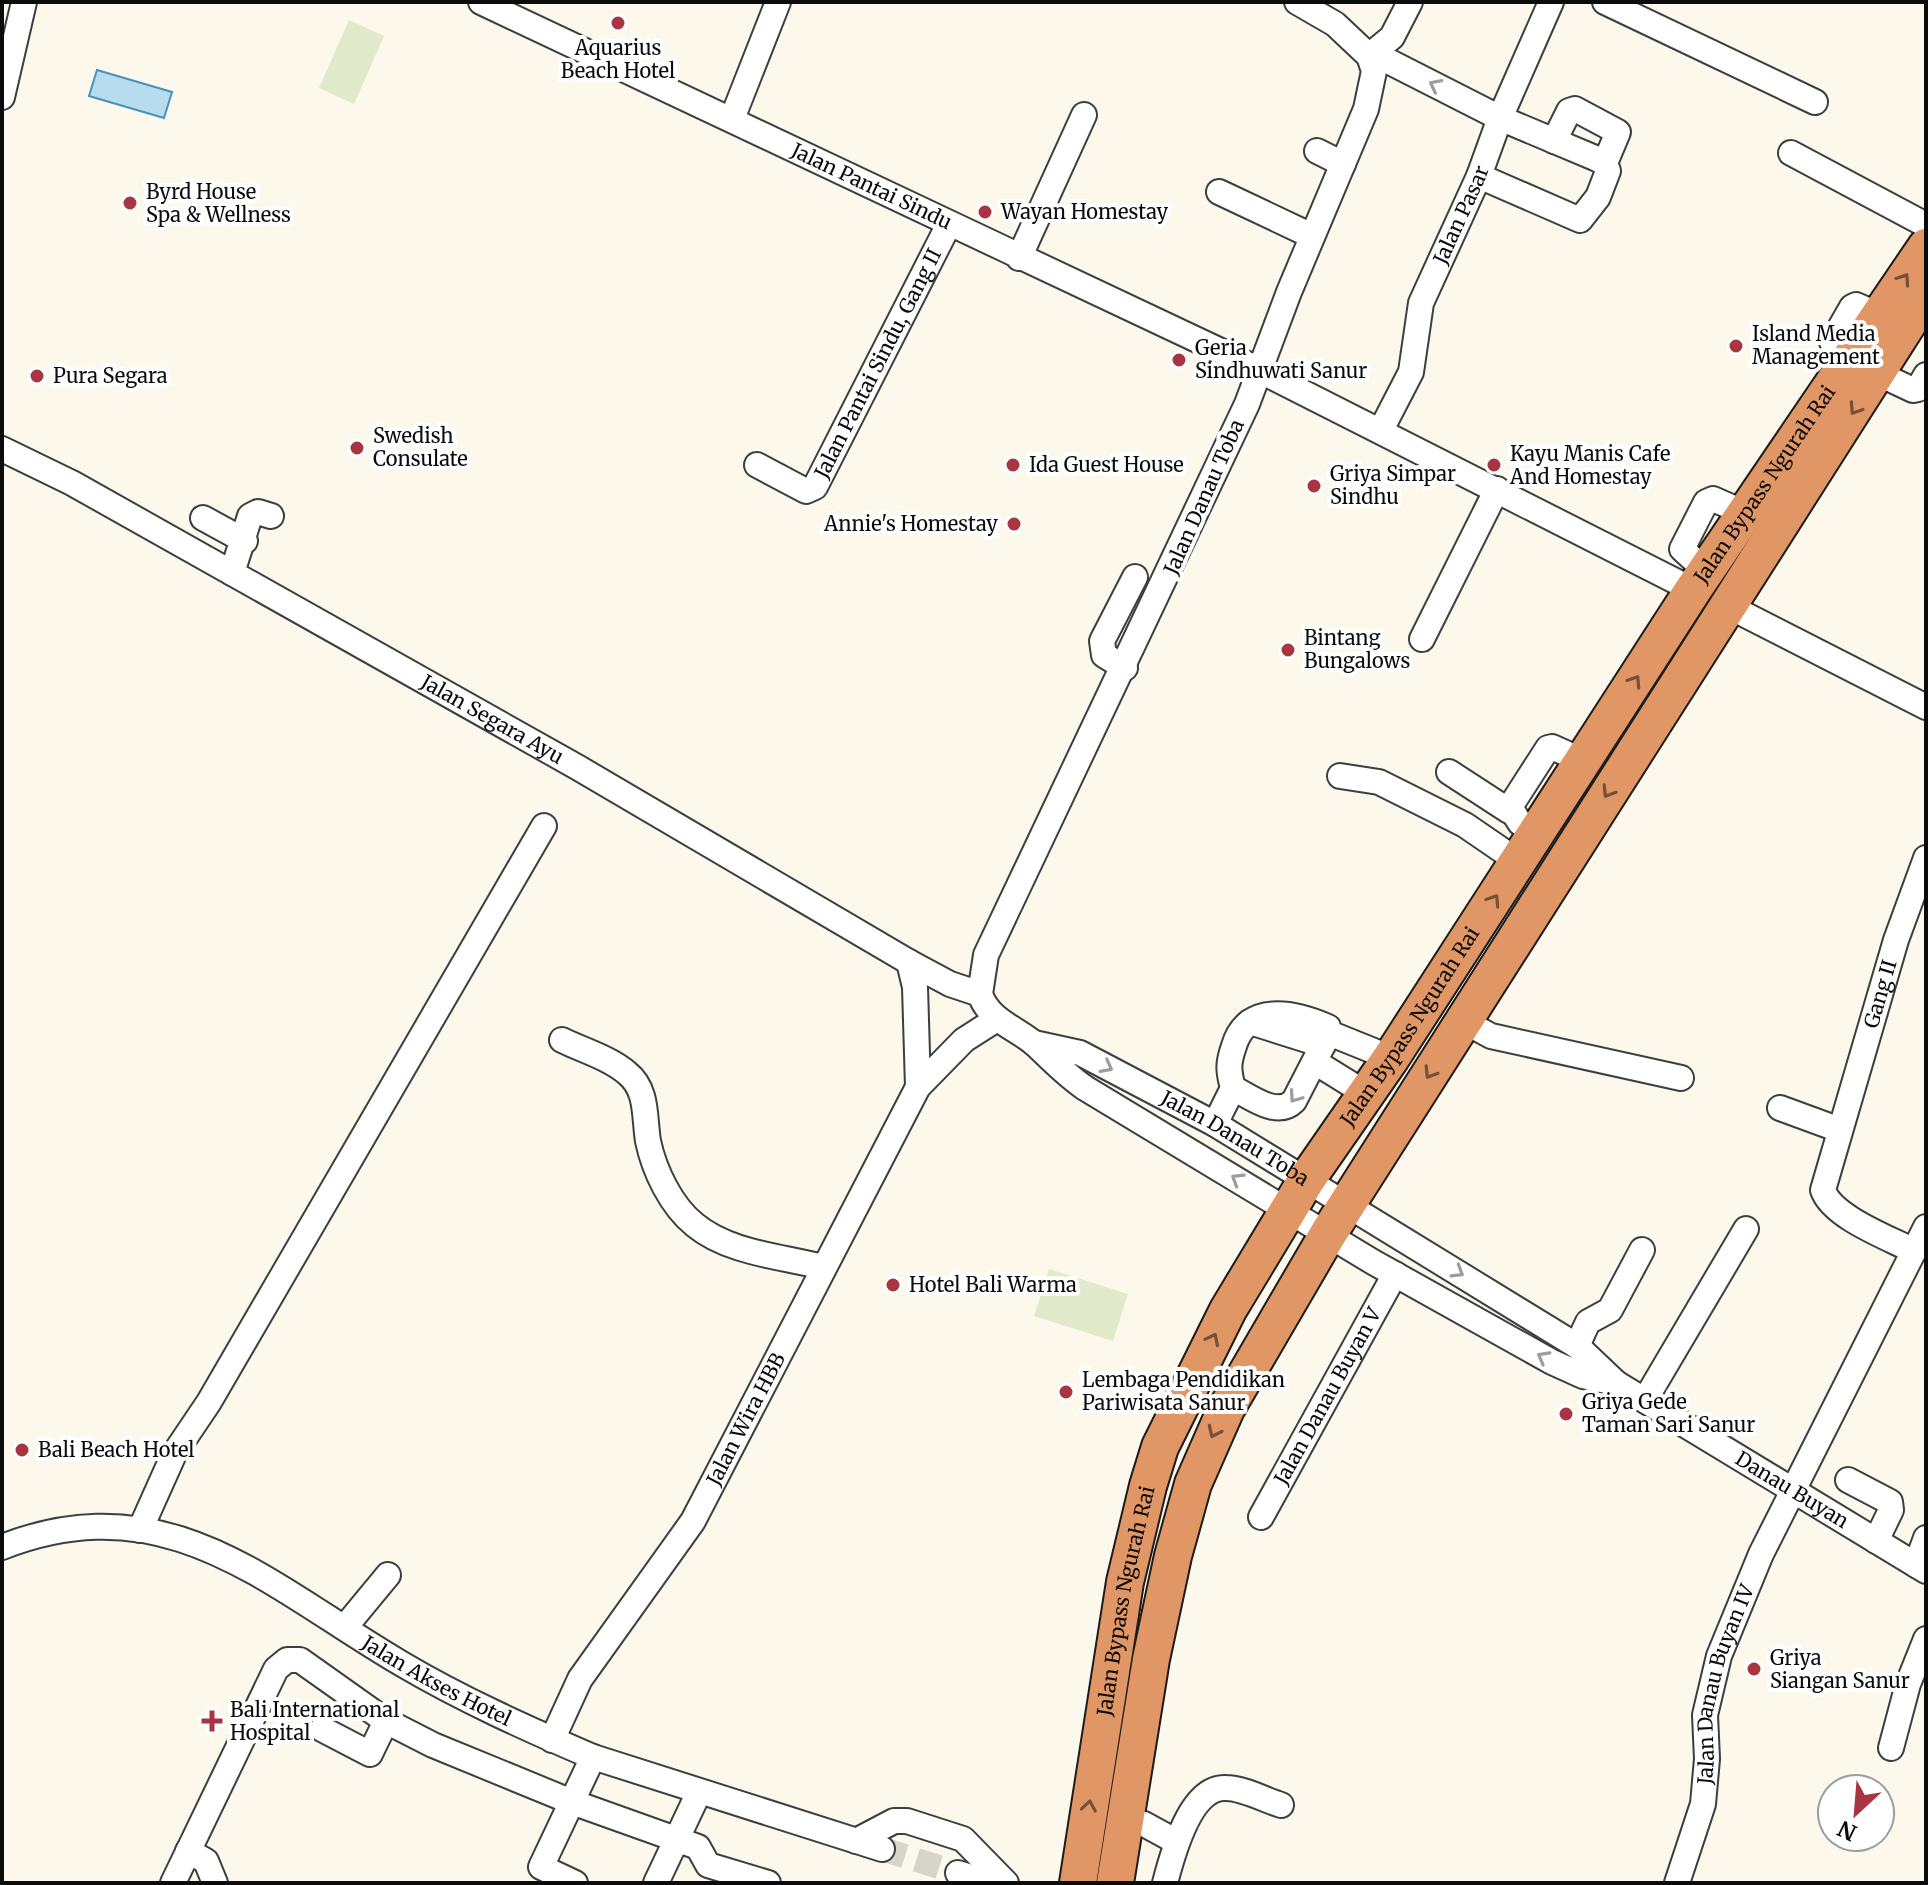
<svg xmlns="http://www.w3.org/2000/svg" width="1928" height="1885" font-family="Merriweather,serif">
<rect width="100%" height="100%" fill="#fcf8eb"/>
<path fill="#e1eaca" d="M349 20 384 36 354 104 319 88Z
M1049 1269 1128 1294 1113 1341 1034 1316Z"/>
<path fill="#b7dced" stroke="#4892ba" stroke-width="2" d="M97 70 172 92 164 118 89 96Z"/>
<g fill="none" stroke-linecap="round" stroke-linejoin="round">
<path stroke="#d8d4c9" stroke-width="24" stroke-dasharray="24 12" stroke-linecap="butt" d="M882 1849 958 1873"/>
<defs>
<g id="minor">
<path id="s1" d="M481 2 1227 354 1693 590"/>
<path d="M1297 2 1335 24 1369 56 1374 71 1366 109 1289 292 1247 404 986 955 980 994C989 1021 1017 1028 1036 1045 1052 1060 1066 1075 1085 1088L1373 1262 1552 1362 1583 1376 1616 1383"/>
<path d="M1605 2 1815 102"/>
<path d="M1369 56 1388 61 1500 118 1595 158 1605 163 1608 171 1598 197 1580 220 1479 176"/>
<path d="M1369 56 1392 37 1410 2"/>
<path d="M2 97 24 2"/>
<path d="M732 119 778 2"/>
<path d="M1554 141 1569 111 1575 109 1618 132 1605 163"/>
<path d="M1317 151 1343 164"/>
<path d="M1791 153 1926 225"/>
<path d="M1219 192 1312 236"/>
<path d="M1019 258 1084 115"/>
<path d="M1850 357 1832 342 1852 307 1856 305 1879 315"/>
<path d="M1877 373 1913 390 1918 389 1926 375"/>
<path id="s2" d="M1381 430 1411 372 1421 303 1479 176 1500 118 1551 2"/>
<path id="s3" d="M2 449 72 483 577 767 909 962 950 984 980 994"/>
<path id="s4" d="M757 465 806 491 815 487 949 224"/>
<path d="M203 518 245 541"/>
<path d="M1706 571 1682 549 1706 502 1713 499 1745 513"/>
<path d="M232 573 250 516 258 512 271 516"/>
<path d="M1726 605 1926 707"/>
<path d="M1422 639 1497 489"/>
<path d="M1125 668 1104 655 1102 641 1135 577"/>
<path d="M1449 772 1509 811"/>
<path d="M1340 776 1379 782 1465 825 1519 862"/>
<path d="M1537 834 1520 823 1510 807 1548 748 1552 747 1583 761"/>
<path d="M909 962 915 987 918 1087"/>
<path d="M1463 1021 1491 1036 1681 1078"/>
<path d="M1250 1022 1323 1045"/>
<path d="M562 1040C582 1050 610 1058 627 1073 648 1090 644 1116 648 1141 654 1170 671 1206 695 1225 729 1253 780 1256 822 1267"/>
<path id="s5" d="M1034 1043 1080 1053 1215 1124 1577 1346 1616 1383 1926 1571"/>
<path d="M1315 1062 1365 1093"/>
<path d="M1233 1088C1251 1097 1277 1118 1294 1101L1329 1033"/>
<path d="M1780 1108 1840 1130"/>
<path d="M1215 1124 1233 1088C1228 1070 1228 1063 1234 1046 1247 1002 1294 1012 1328 1027L1329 1033 1391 1058"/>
<path id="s6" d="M1914 1251C1889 1238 1832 1217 1823 1190L1896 940 1926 858"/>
<path d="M1577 1346 1588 1322 1610 1310 1642 1250"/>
<path d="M1645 1400 1746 1229"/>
<path d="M1848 1480 1890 1502 1891 1510 1876 1541"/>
<path id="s7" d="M1261 1517 1395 1274"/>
<path d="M140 1530 174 1454 209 1402 544 826"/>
<path id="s8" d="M2 1547C168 1482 270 1587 402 1664 463 1700 528 1729 593 1757L882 1849"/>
<path d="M1916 1565 1926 1538"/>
<path d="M345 1627 388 1575"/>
<path d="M322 1729 370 1754 386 1721"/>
<path id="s9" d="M552 1740 580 1679 693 1521 918 1087 964 1040 997 1019"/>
<path d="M1891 1748 1908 1684 1926 1639"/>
<path d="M1125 1822 1144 1824 1177 1842"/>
<path d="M856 1841 894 1821H907L963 1839 1006 1883"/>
<path d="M188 1851 206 1861 215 1883"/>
<path d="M958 1873 990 1883"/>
<path d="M173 1883 276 1669 287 1660H300L386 1721 433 1745 572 1802 698 1847 708 1865 768 1883"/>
<path d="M575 1883 541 1867 593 1757"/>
<path d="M656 1883 699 1792"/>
<path d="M1165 1883C1172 1856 1190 1786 1226 1788 1243 1788 1265 1800 1281 1805"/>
<path id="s10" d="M1677 1883 1703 1804 1707 1759 1705 1715 1719 1656 1761 1554 1926 1227"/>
</g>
<g id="highway">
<path id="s11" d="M1078 1883 1125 1582 1148 1486 1160 1447 1228 1310 1307 1179 1391 1058 1693 590 1926 247"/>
<path d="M1115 1883 1151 1659 1173 1556 1193 1484 1226 1409 1328 1234 1926 295"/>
</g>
</defs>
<use href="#minor" stroke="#3e3e3e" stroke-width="28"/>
<use href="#highway" stroke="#1c1c1c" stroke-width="40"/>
<use href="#minor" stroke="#fff" stroke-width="24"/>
<use href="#highway" stroke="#e09765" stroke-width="36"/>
</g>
<defs><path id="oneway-chevron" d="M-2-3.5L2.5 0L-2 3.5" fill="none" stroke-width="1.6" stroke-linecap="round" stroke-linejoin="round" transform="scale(2)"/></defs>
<g stroke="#9d9d9d">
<use href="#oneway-chevron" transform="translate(1435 85) rotate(-153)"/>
<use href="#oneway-chevron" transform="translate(1107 1067) rotate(28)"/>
<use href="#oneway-chevron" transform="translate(1295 1097) rotate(125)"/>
<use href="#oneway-chevron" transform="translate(1237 1179) rotate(-148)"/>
<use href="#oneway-chevron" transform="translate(1458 1272) rotate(32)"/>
<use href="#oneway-chevron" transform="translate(1543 1357) rotate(-151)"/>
</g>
<g stroke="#765138">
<use href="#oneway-chevron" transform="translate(1904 279) rotate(-56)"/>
<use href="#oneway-chevron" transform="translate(1855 409) rotate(123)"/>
<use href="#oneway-chevron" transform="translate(1635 681) rotate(-57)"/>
<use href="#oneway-chevron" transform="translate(1608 792) rotate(122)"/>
<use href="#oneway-chevron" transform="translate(1494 900) rotate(-57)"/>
<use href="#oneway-chevron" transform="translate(1430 1073) rotate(122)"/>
<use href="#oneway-chevron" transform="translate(1213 1339) rotate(-63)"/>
<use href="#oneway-chevron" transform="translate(1214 1432) rotate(115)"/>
<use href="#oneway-chevron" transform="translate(1089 1806) rotate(-81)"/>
</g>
<g fill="#a73642" stroke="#fff" stroke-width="3">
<circle cx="618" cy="23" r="8"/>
<circle cx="130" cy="203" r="8"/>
<circle cx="985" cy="212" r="8"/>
<circle cx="1736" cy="346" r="8"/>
<circle cx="1179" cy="360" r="8"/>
<circle cx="37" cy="376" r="8"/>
<circle cx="357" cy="448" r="8"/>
<circle cx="1013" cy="465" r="8"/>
<circle cx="1494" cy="465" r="8"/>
<circle cx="1314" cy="486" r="8"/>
<circle cx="1014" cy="524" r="8"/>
<circle cx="1288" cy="650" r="8"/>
<circle cx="893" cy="1285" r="8"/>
<circle cx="1066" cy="1392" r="8"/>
<circle cx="1566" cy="1414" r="8"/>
<circle cx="22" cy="1450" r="8"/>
<circle cx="1754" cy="1669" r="8"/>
<path d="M208 1709h8v8h8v8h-8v8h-8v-8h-8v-8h8z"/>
</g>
<g text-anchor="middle" stroke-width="8" stroke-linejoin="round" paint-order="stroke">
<g font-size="20" fill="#0b0b0b" stroke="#fff" text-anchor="start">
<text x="618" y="55" text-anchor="middle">Aquarius<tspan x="618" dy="23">Beach Hotel</tspan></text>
<text x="146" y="199">Byrd House<tspan x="146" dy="23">Spa &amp; Wellness</tspan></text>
<text x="1001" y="219">Wayan Homestay</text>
<text x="1752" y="341">Island Media<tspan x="1752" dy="23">Management</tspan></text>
<text x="1195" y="355">Geria<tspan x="1195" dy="23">Sindhuwati Sanur</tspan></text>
<text x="53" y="383">Pura Segara</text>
<text x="373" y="443">Swedish<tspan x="373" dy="23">Consulate</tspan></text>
<text x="1510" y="461">Kayu Manis Cafe<tspan x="1510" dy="23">And Homestay</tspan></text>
<text x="1029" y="472">Ida Guest House</text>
<text x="1330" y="481">Griya Simpar<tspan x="1330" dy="23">Sindhu</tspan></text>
<text x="998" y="531" text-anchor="end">Annie's Homestay</text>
<text x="1304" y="645">Bintang<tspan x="1304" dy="23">Bungalows</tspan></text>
<text x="909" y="1292">Hotel Bali Warma</text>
<text x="1082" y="1387">Lembaga Pendidikan<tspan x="1082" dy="23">Pariwisata Sanur</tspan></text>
<text x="1582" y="1409">Griya Gede<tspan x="1582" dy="23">Taman Sari Sanur</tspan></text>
<text x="38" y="1457">Bali Beach Hotel</text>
<text x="1770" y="1665">Griya<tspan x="1770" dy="23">Siangan Sanur</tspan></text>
<text x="230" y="1717">Bali International<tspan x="230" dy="23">Hospital</tspan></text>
</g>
<g font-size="20" fill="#0b0b0b" stroke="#fff">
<text dy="7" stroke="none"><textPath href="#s1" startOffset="432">Jalan Pantai Sindu</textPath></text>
<text dy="7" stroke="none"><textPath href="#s2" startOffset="232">Jalan Pasar</textPath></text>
<text dy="7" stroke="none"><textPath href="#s4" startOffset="204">Jalan Pantai Sindu, Gang II</textPath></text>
<text dy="7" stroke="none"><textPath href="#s11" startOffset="1582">Jalan Bypass Ngurah Rai</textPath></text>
<text transform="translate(1204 497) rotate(-66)" y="7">Jalan Danau Toba</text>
<text dy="7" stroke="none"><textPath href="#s3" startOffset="560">Jalan Segara Ayu</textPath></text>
<text dy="7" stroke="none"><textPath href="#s6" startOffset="316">Gang II</textPath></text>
<text dy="7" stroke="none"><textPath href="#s11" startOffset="934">Jalan Bypass Ngurah Rai</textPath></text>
<text dy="7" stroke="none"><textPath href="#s5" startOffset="224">Jalan Danau Toba</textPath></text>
<text dy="7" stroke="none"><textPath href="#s7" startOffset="138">Jalan Danau Buyan V</textPath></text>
<text dy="7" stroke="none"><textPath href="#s9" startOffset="376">Jalan Wira HBB</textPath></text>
<text dy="7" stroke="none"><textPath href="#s5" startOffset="884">Danau Buyan</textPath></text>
<text dy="7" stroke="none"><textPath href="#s11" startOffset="286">Jalan Bypass Ngurah Rai</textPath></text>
<text dy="7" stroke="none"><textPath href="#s8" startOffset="476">Jalan Akses Hotel</textPath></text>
<text dy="7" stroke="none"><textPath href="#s10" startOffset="206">Jalan Danau Buyan IV</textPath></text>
</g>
</g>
<rect width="1928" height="1885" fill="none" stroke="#0b0b0b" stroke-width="8"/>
<g transform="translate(1856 1813) rotate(206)"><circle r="38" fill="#ffffff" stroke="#9d9d9d" stroke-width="2"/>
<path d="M0-6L14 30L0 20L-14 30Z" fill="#a73642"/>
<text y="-12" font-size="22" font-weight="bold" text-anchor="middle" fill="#0b0b0b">N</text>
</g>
</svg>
